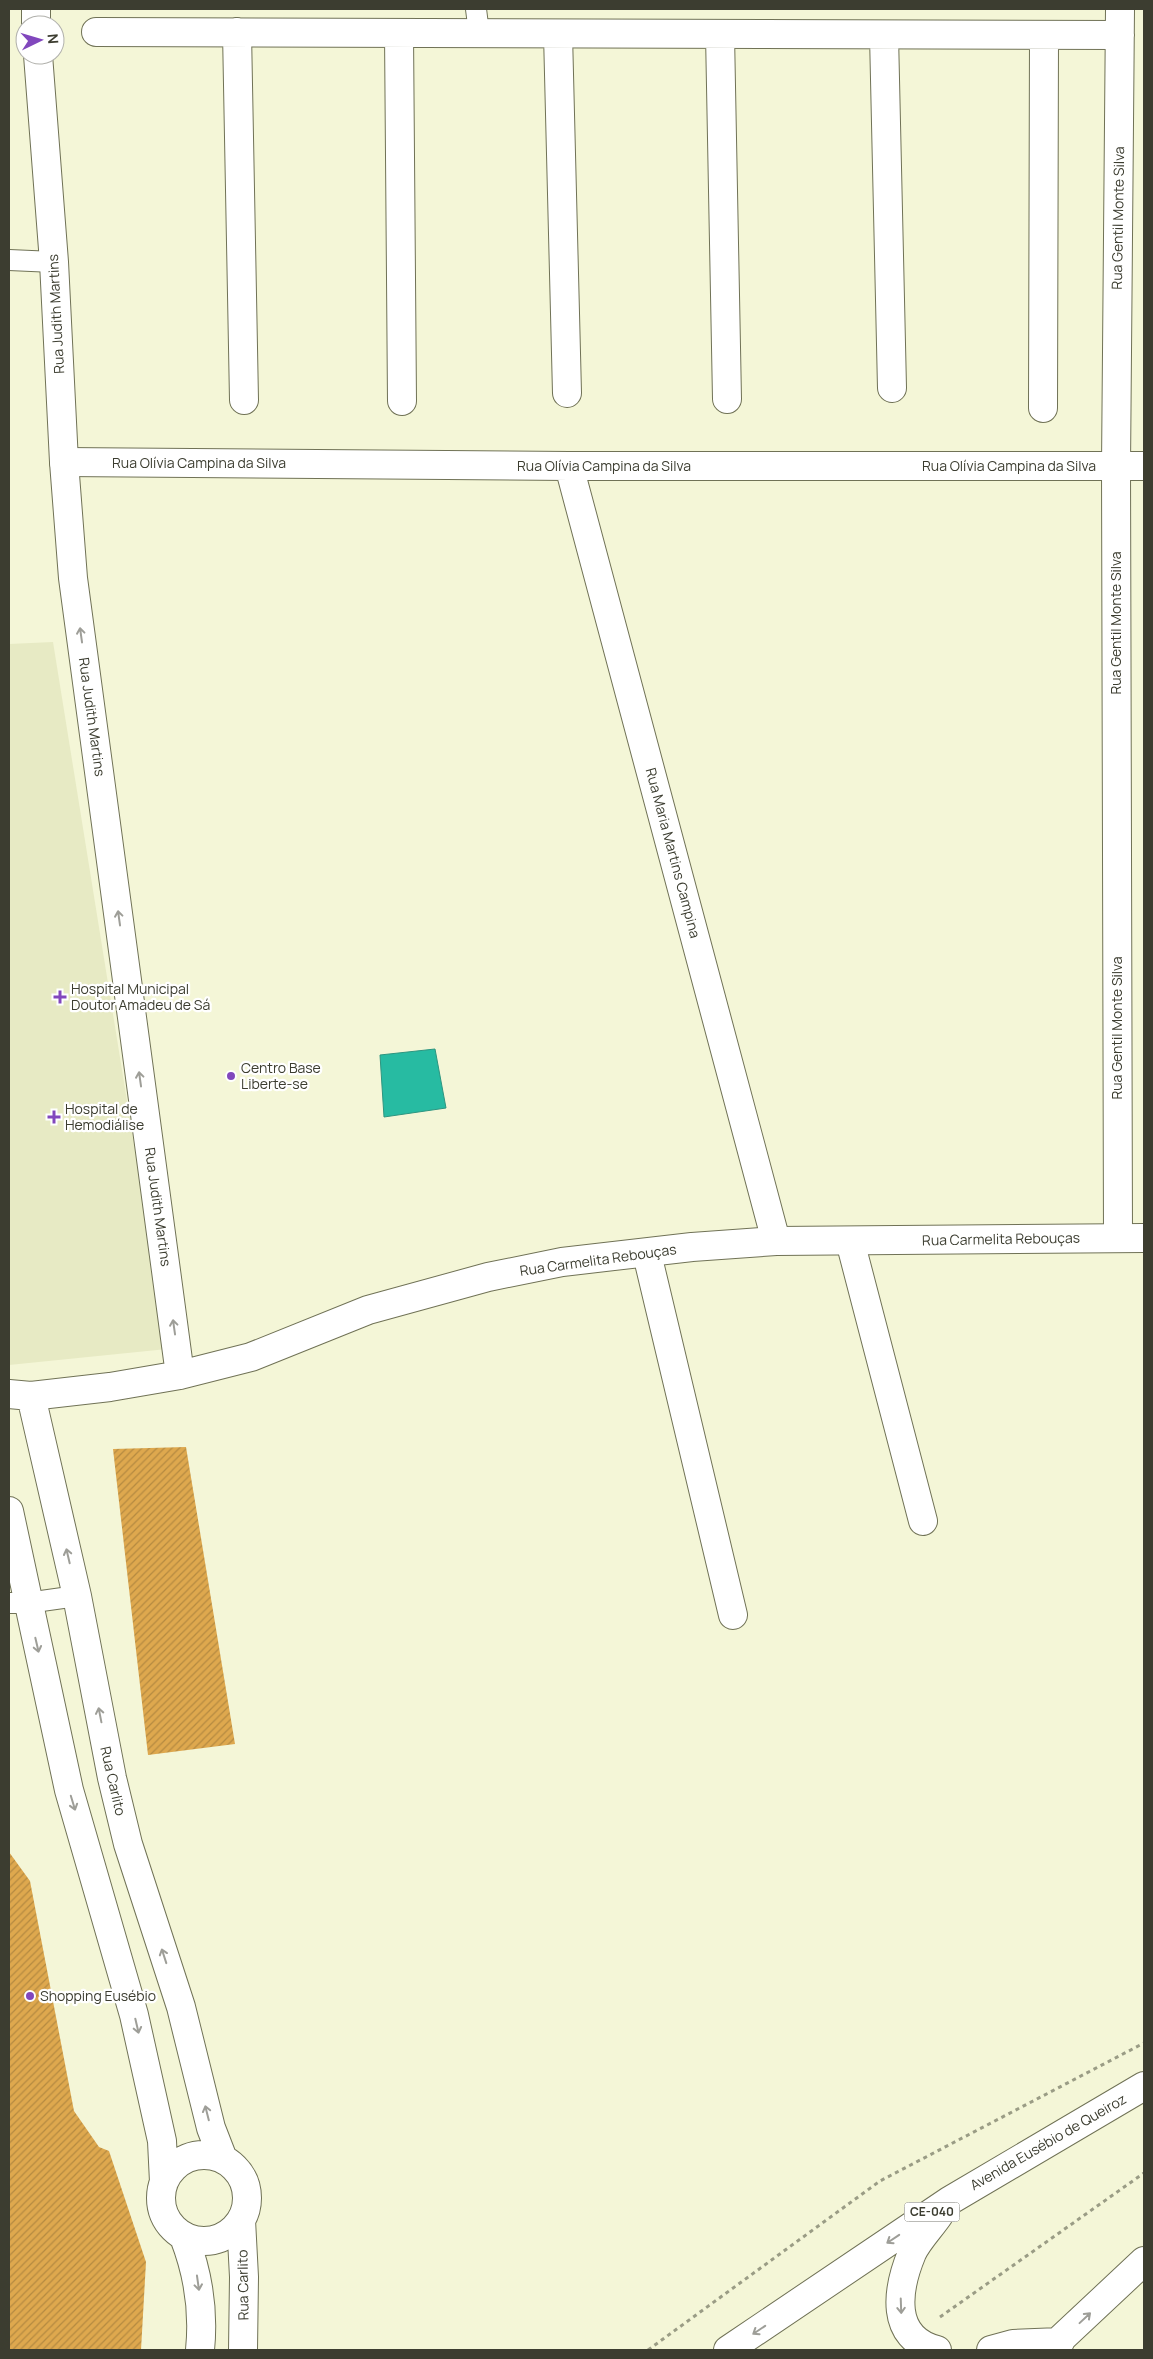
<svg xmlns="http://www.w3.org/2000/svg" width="1153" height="2359" font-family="Manrope,sans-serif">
<defs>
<pattern id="building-hatch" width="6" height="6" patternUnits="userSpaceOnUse" patternTransform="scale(1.25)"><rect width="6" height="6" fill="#dea84e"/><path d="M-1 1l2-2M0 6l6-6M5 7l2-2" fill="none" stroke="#b58a41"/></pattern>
</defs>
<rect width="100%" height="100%" fill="#f4f6d7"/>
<path fill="#e7eac4" d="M53 642 167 1349 9 1365V644Z"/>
<path fill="#27bba2" stroke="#2d9580" d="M435 1049 446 1108 384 1117 380 1055Z"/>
<path fill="url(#building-hatch)" d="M186 1447 235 1744 148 1755 113 1449Z
M9 1852 30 1881 74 2111 99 2147 109 2151 146 2262 141 2350H9Z"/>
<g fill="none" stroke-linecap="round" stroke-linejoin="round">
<defs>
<path id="service" d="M476 9 479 33
M9 260 54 262
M9 1603H27L77 1596"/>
<path id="minor" d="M96 32 1120 35
M237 32 244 400
M399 33 402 401
M558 34 567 393
M720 34 727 399
M884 35 892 388
M1043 408 1044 36
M64 462 569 466H1144
M569 466 776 1241
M1118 1238 1116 466 1120 9
M850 1241 923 1521
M647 1254 733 1615"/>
<path id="tertiary" d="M36 9V25
M38 55 54 262 64 462 73 578 180 1375
M9 1394 31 1396 110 1387 180 1375 251 1357 368 1310 488 1277 562 1262 692 1247 776 1241 1144 1238
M31 1396 77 1596 112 1778 128 1844 181 2007 211 2128 223 2159
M9 1511 69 1790 134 2015 162 2141 164 2182
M161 2198a43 43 0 1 1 86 0a43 43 0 1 1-86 0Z
M241 2220 244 2277 243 2350
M184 2237C198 2273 204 2311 200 2350"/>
<path id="trunk" d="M728 2350 949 2201 1144 2086
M937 2350C889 2338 897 2289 912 2253 918 2240 931 2227 939 2215
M991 2350 1013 2344 1060 2342
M1049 2350 1144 2261"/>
</defs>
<use href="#service" stroke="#707256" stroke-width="22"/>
<use href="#minor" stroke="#707256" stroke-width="30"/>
<use href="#tertiary" stroke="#707256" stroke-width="30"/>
<use href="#trunk" stroke="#707256" stroke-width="30"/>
<path stroke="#9a9c85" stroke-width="3" stroke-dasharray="4 4" stroke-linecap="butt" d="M940 2317 1144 2173
M648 2350 880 2181 1144 2043"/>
<use href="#service" stroke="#fff" stroke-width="20"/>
<use href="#minor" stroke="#fff" stroke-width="28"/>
<use href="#tertiary" stroke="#fff" stroke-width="28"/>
<use href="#trunk" stroke="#fff" stroke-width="28"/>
</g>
<defs><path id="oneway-shaft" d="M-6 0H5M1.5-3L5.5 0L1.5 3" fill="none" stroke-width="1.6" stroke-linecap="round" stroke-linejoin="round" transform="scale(1.25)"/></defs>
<g stroke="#9e9e98">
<use href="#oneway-shaft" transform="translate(81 635) rotate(-98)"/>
<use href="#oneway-shaft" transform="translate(119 918) rotate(-98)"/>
<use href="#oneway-shaft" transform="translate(140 1079) rotate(-98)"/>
<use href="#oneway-shaft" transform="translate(174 1327) rotate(-98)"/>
<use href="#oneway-shaft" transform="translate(68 1556) rotate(-103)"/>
<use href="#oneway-shaft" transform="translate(37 1645) rotate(77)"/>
<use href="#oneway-shaft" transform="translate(100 1715) rotate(-101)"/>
<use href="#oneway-shaft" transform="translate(73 1803) rotate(73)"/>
<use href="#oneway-shaft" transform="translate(164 1956) rotate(-108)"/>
<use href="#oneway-shaft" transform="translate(137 2026) rotate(77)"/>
<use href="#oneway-shaft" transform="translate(207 2113) rotate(-104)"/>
<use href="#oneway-shaft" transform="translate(893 2239) rotate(146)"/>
<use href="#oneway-shaft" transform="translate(198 2283) rotate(82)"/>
<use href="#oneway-shaft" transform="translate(901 2306) rotate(88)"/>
<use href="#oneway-shaft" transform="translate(1085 2318) rotate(-43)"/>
<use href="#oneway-shaft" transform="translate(759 2330) rotate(146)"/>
</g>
<g fill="#8147bd" stroke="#fff" stroke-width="2">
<path d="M57.5 989.5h5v5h5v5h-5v5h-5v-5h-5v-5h5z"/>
<circle cx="231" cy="1076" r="5"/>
<path d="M51.5 1109.5h5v5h5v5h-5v5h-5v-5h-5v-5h5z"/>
<circle cx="30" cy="1996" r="5"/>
</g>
<g text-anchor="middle" stroke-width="4.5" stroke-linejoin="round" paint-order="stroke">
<rect fill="#fff" stroke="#76776e" stroke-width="1" x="904.5" y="2202.5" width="55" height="19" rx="4"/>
<g font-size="12" font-weight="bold" fill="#3c3d30">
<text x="932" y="2216">CE-040</text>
</g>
<g font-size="14" fill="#3c3d30" stroke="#fff">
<text transform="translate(1118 218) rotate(-89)" y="5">Rua Gentil Monte Silva</text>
<text transform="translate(56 314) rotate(-93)" y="5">Rua Judith Martins</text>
<text x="199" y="468">Rua Olívia Campina da Silva</text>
<text x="604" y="471">Rua Olívia Campina da Silva</text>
<text x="1009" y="471">Rua Olívia Campina da Silva</text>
<text transform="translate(1116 623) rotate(-90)" y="5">Rua Gentil Monte Silva</text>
<text transform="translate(92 717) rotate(82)" y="5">Rua Judith Martins</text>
<text transform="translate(673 853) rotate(75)" y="5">Rua Maria Martins Campina</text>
<text transform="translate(1117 1028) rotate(-90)" y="5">Rua Gentil Monte Silva</text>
<text transform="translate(158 1207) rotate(82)" y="5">Rua Judith Martins</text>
<text transform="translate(1001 1239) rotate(-1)" y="5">Rua Carmelita Rebouças</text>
<text transform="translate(598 1260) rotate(-8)" y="5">Rua Carmelita Rebouças</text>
<text transform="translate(113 1781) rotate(77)" y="5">Rua Carlito</text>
<text transform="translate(1048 2142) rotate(-30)" y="5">Avenida Eusébio de Queiroz</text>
<text transform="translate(243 2285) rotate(-91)" y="5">Rua Carlito</text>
</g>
<g font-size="14" fill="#3c3d30" stroke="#fff" text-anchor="start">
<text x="71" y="994">Hospital Municipal<tspan x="71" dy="16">Doutor Amadeu de Sá</tspan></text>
<text x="241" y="1073">Centro Base<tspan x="241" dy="16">Liberte-se</tspan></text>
<text x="65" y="1114">Hospital de<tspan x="65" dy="16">Hemodiálise</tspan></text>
<text x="40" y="2001">Shopping Eusébio</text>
</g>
</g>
<rect width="1153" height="2359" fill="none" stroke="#3c3d30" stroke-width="20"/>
<g transform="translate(40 40) rotate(85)"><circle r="24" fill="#ffffff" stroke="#b1b1ac"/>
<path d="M0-4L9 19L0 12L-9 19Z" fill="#8147bd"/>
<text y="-8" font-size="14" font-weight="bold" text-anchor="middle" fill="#3c3d30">N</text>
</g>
</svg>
